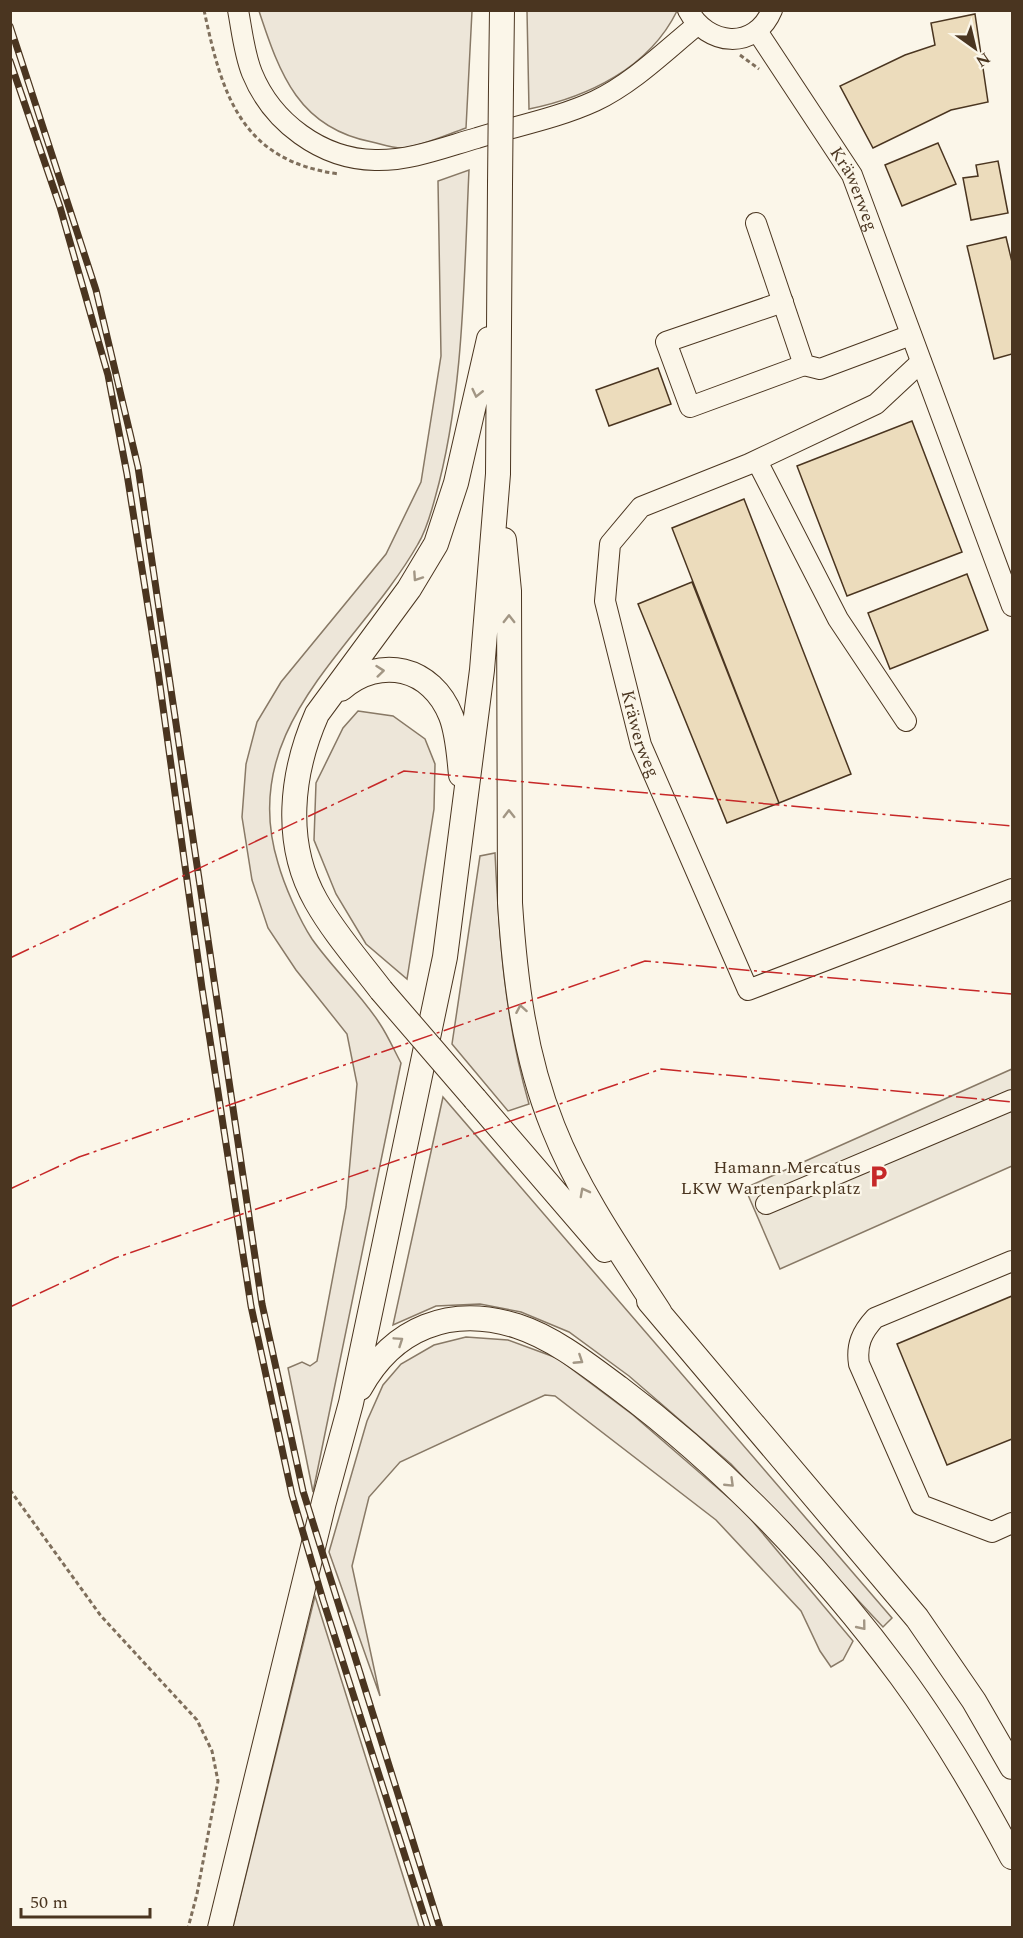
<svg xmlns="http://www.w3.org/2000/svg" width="1023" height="1938" font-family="Spectral,serif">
<rect width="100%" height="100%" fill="#fbf6e9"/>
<path fill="#ede6d9" stroke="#887966" stroke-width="1.5" d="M259 11H472L466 128C446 135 424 145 404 148 394 149 381 144 372 142 299 128 280 75 259 11Z
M527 11V10L677 11C649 68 588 97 529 109Z
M469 170C464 276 464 396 435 498 431 513 426 531 418 544 359 648 236 726 278 863 284 885 300 921 312 939 333 969 361 994 380 1024 388 1036 394 1050 401 1063L313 1492 288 1368 302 1362 310 1366 317 1361 346 1207 357 1084 347 1034 296 970 268 928 252 880 242 817 246 764 257 722 281 682 386 554 421 482 441 356 438 181Z
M358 711 393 716 425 739 435 764 434 809 407 979 366 944 336 894 314 840 316 783 343 728Z
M495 853C499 938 505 1021 529 1104L508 1111 452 1044 480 856Z
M443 1097 892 1618 883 1627 731 1464 629 1376 569 1332 521 1312 480 1304 436 1306 393 1325Z
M466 1337 508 1340 557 1358 633 1415 744 1511 853 1641 843 1660 831 1667 820 1651 801 1611 716 1520 555 1396 545 1395 400 1462 369 1497 352 1566 380 1696 329 1552 367 1421 383 1385 401 1364 434 1345Z
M315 1596 419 1927H233Z"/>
<path fill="#ede7d9" stroke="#887966" stroke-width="1.5" d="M1012 1069V1166L780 1269 745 1188Z"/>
<path fill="#ecdcbc" stroke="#4a3520" stroke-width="1.5" d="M975 14 988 102 951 110 873 148 840 86 905 55 935 45 931 23Z
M938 143 956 184 902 206 885 165Z
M998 161 1008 213 971 220 963 178 978 176 976 165Z
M1006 237 1012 262V354L994 359 967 246Z
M658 368 671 404 609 426 596 390Z
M912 421 962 552 847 596 797 466Z
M744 499 851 774 779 803 672 528Z
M967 574 988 630 890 669 868 613Z
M692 582 779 803 727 823 638 604Z
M1012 1296V1439L947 1465 897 1344Z"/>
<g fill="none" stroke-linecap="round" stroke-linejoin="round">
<defs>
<g id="minor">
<path d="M238 10C242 31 244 53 252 73 272 122 321 159 375 160 410 161 445 147 477 138 516 126 558 118 595 101 633 83 665 51 697 25"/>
<path d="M688 10C707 46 755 51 772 10"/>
<path id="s1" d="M757 31 852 175 1012 606"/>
<path d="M756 223 804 365 820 369 911 335"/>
<path d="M783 302 666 342 690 407 804 365"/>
<path id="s2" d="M921 362 876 404 749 464 641 507 610 544 605 601 641 745 748 990 1012 889"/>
<path d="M757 461 838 619 906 721"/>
<path d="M766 1204 1012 1100"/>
<path d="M1012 1261 875 1318C862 1332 856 1345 859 1364L921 1505 992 1532 1012 1523"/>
</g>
<path id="major" d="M501 87 502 10
M504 540 509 591 510 903C515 979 524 1055 553 1127 579 1193 621 1253 660 1313
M341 689C380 655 432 667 451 716 458 734 459 756 461 775
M381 990C359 961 334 933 316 901 283 843 291 773 317 714L409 589 436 544 456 483 489 339
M475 1099 605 1250
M649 1301 917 1618 974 1701 1012 1767
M360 1388C393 1328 450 1305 517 1326 554 1338 588 1365 619 1388 727 1469 821 1568 901 1676 943 1733 979 1795 1012 1857
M220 1928 324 1502 351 1403 445 957 482 670 498 474 500 184"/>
</defs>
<use href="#minor" stroke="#4a3520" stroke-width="22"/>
<use href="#major" stroke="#4a3520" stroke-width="26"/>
<path stroke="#7f6f5c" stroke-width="3" stroke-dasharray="4.5 3" stroke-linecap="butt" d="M204 10C222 95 241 161 339 174
M740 55 759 69
M10 1490 101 1616 197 1720 212 1751 218 1781 197 1894 188 1928"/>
<use href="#minor" stroke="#fbf6e9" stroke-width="20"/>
<use href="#major" stroke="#fbf6e9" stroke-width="24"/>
<defs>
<path id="rail" d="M10 26 96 290 138 467 262 1304 303 1491 440 1928
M10 61 60 207 108 375 127 474 157 664 202 988 251 1306 292 1495 323 1600 428 1928"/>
</defs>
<use href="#rail" stroke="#4a3520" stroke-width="7"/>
<use href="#rail" stroke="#fbf6e9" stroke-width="4.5" stroke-dasharray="14" stroke-linecap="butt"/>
<defs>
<path id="major-bridge" d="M500 184 501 87
M381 990 475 1099"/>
</defs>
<use href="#major-bridge" stroke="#4a3520" stroke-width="26" stroke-linecap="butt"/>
<use href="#major-bridge" stroke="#fbf6e9" stroke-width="24"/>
<path stroke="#c62828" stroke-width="1.5" stroke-dasharray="21 4.5 3 4.5" stroke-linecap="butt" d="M10 958 404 771 1012 826
M10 1189 79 1157 645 961 1012 994
M10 1307 115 1258 661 1069 1012 1102"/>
</g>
<defs><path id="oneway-chevron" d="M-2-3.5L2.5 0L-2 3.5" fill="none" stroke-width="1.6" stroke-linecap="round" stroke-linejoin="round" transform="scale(1.5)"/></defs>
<g stroke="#a29684">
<use href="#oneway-chevron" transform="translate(477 393) rotate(103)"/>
<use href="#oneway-chevron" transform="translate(417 577) rotate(124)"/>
<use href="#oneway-chevron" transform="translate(509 619) rotate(-90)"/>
<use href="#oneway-chevron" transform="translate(380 671) rotate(-6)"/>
<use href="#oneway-chevron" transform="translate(509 814) rotate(-91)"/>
<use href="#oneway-chevron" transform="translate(521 1009) rotate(-100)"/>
<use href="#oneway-chevron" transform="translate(584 1192) rotate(-118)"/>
<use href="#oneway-chevron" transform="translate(399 1341) rotate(-34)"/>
<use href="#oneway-chevron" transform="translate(579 1360) rotate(33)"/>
<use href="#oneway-chevron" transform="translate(730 1483) rotate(44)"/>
<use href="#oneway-chevron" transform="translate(862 1626) rotate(51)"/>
</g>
<defs>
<symbol id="parking-bare" viewBox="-9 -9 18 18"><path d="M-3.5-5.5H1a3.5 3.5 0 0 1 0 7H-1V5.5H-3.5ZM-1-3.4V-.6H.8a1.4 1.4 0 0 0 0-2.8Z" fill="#c62828" stroke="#fbf6e9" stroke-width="2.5" paint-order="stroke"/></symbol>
</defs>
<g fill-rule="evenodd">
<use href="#parking-bare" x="862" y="1160" width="33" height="33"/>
</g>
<g text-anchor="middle" stroke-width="4.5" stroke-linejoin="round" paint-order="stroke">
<g font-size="18" fill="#4a3520" stroke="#fbf6e9">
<text dy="6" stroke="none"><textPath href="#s1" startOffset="186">Kräwerweg</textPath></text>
<text dy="6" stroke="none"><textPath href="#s2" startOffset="561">Kräwerweg</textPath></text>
</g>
<g font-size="18" fill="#4a3520" stroke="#fbf6e9" text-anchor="end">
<text x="861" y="1173">Hamann Mercatus<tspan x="861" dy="21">LKW Wartenparkplatz</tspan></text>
</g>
</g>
<rect width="1023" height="1938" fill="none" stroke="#4a3520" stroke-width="24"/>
<g transform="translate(975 48) rotate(146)" stroke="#fbf6e9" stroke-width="4.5" paint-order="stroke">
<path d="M0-4.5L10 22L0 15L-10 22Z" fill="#4a3520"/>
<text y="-9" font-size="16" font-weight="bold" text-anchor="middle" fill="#4a3520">N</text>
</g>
<path d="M21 1908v9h129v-9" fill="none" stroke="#4a3520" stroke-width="3"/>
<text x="30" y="1908" font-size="18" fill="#4a3520" stroke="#fbf6e9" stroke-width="4.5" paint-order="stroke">50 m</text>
</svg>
